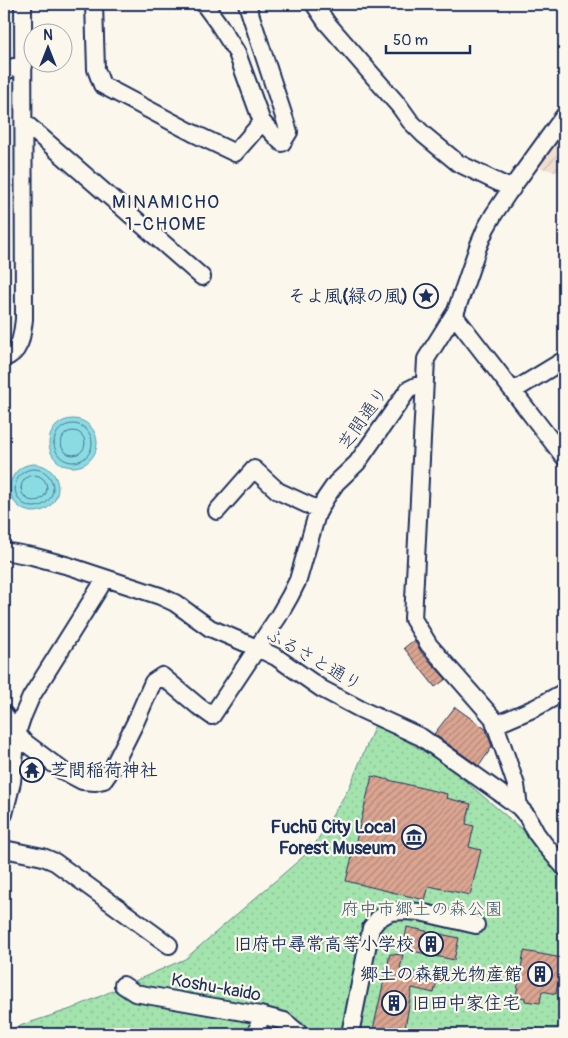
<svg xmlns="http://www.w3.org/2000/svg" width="568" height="1038" font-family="Pangolin,'Klee One',sans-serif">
<defs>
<pattern id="industrial-furrows" width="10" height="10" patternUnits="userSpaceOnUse" patternTransform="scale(1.25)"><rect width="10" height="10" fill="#f1ded0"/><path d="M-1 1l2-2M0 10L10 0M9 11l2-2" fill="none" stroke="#cebfb5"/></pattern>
<pattern id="grass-dots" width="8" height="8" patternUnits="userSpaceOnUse" patternTransform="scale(1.25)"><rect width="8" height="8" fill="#a3e3ad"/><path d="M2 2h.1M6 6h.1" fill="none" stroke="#8cc397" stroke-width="1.8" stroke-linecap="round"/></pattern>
<pattern id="building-hatch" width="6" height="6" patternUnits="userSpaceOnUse" patternTransform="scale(1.25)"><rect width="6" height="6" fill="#dba590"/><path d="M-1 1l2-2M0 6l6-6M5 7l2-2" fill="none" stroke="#b18779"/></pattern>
</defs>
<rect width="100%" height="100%" fill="#fbf7ec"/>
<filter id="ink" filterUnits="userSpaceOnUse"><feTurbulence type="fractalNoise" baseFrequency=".02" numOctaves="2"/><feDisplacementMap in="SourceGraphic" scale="10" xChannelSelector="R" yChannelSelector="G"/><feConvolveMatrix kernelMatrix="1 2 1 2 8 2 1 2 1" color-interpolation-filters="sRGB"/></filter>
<g filter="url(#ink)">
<path fill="url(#industrial-furrows)" d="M564 131V174L538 167Z"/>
<path fill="url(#grass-dots)" stroke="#5f8986" d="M376 723 445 764 537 842 564 874V1034H4V1031L71 1009 185 959 312 849 349 788Z"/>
<path fill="#8bdce2" stroke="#5e97ad" d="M49 443a24 24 0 1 1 48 0a24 24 0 1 1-48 0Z
M10 488a24 24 0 1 1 48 0a24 24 0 1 1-48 0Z"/>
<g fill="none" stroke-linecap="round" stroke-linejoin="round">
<path stroke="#487493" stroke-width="1" d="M54 443a19 19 0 1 1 38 0a19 19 0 1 1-38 0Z
M61 443a12 12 0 1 1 24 0a12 12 0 1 1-24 0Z
M15 488a19 19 0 1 1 38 0a19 19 0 1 1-38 0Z
M21 488a13 13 0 1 1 26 0a13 13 0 1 1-26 0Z"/>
</g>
<path fill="url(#building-hatch)" stroke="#1b2f5e" d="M414 640 421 652 446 679 435 687 404 648Z
M455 707 487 730 486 733 488 735 492 747 479 766 434 734Z
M372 776 447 794 446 798 471 804 466 824 474 826 469 847 481 850 470 895 429 886 425 900 346 881Z
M407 927 459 938 454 960 403 949Z
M524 951 562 958 556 994 542 991 540 1003 525 1001V998L516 996Z
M390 954 403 955 400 969 415 972 414 975 437 980 434 993 412 988 404 1034H372Z"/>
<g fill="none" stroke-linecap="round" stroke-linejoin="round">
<defs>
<path id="minor" d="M94 4 96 69 102 85 193 133 235 153 262 122
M204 4 218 23 237 53 262 122 282 143 289 132 247 4
M314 4 327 23 400 107 410 121 424 135 458 163 512 189
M4 72 14 67 24 66
M24 122 202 277
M454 315 564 457
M4 358C21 353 22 335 24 319L23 4
M513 391 564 360
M217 511 254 469 278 491 319 510
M4 551 32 556 69 566 160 596 175 603 210 628 257 648 276 657 322 689 360 709 421 737 500 793 519 807 527 816 536 833 545 845 564 867
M4 714 23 741 63 771 82 781 95 782 104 780 113 767 135 723 153 682 162 676 198 706 212 716 278 617 290 596 298 580 317 514 325 499 336 483 357 463 408 390 416 386 424 384
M495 725 535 708 564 692
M519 807 516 785 493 718 429 645 413 619 426 359 456 311 478 247 486 228 494 214 508 193 564 116
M4 814 12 782 17 733 22 718 31 697 105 579
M4 849 43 857 55 862 169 945
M123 985 135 993 260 1015 284 1021 300 1034
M257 1034 260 1015
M350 1034 371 928 378 919 390 912 405 911 420 912 476 925"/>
</defs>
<use href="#minor" stroke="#1b2f5e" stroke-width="20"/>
<use href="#minor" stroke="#fbf7ec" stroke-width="16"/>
</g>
</g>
<defs>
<symbol id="sight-ring" viewBox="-11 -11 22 22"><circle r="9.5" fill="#fbf7ec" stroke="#1b2f5e" stroke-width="1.5"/><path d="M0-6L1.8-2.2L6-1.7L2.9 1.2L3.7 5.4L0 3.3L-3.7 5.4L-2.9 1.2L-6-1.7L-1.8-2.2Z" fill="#1b2f5e"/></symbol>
<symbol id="temple-ring" viewBox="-11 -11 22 22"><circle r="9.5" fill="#fbf7ec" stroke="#1b2f5e" stroke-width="1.5"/><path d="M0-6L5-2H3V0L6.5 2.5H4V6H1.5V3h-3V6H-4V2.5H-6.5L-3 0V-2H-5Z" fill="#1b2f5e"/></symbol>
<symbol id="museum-ring" viewBox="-11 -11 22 22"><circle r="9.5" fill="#fbf7ec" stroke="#1b2f5e" stroke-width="1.5"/><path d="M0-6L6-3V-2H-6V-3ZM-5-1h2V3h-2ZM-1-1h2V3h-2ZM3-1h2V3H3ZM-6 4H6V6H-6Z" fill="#1b2f5e"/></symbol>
<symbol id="building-ring" viewBox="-11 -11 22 22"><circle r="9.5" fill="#fbf7ec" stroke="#1b2f5e" stroke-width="1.5"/><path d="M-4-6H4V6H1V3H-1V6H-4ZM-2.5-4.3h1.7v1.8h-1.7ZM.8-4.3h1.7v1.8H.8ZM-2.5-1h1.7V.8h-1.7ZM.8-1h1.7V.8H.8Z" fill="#1b2f5e"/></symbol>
</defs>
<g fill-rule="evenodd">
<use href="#sight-ring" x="412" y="282" width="28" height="28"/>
<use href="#temple-ring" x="18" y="756" width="28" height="28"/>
<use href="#museum-ring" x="400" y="823" width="28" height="28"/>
<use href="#building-ring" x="417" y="930" width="28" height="28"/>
<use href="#building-ring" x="526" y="960" width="28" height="28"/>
<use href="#building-ring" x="380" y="989" width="28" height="28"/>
</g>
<g text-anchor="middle" stroke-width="4.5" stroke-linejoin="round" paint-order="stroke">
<g font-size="18" font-weight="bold" fill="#1b2f5e" stroke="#fbf7ec" text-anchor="end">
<text x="408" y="302">そよ風(緑の風)</text>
<text x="50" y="776" text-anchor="start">芝間稲荷神社</text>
<text x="396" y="833">Fuchū City Local<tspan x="396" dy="21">Forest Museum</tspan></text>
<text x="414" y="950">旧府中尋常高等小学校</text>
<text x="522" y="980">郷土の森観光物産館</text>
<text x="412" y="1009" text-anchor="start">旧田中家住宅</text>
</g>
<g font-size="18" fill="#1b2f5e" stroke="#fbf7ec">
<text transform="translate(363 418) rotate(-55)" y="6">芝間通り</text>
<text transform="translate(314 659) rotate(30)" y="6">ふるさと通り</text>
<text transform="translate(216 987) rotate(10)" y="6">Koshu-kaido</text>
</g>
<g font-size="18" fill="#3d5c72" stroke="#fbf7ec">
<text x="422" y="915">府中市郷土の森公園</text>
</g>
<g font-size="19" letter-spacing="1" fill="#1b2f5e" stroke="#fbf7ec">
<text x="166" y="208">MINAMICHO<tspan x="166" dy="22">1-CHOME</tspan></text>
</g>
</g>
<rect width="568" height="1038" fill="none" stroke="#fbf7ec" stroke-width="20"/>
<rect x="10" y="10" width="548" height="1018" fill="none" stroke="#1b2f5e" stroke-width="2" filter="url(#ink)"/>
<g transform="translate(48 48)"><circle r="24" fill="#fbf7ec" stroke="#a1a7b3"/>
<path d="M0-4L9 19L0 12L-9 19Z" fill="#1b2f5e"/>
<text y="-8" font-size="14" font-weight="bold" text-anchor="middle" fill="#1b2f5e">N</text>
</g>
<path d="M386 45v8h84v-8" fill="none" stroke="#1b2f5e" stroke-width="2.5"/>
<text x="393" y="45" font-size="15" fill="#1b2f5e" stroke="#fbf7ec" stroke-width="4" paint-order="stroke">50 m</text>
</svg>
